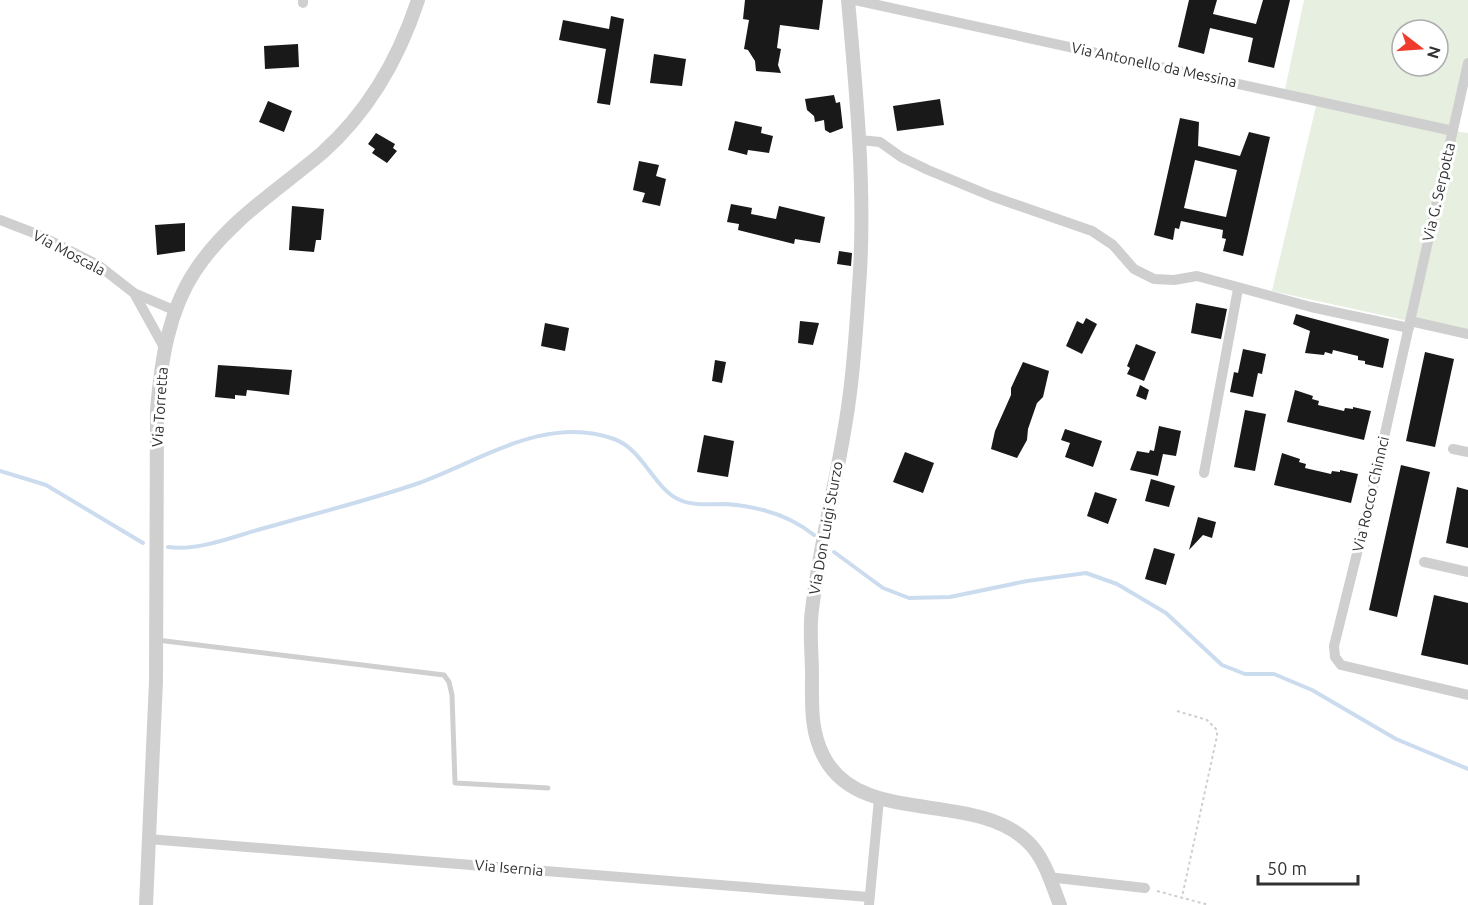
<svg xmlns="http://www.w3.org/2000/svg" width="1468" height="905" font-family="Ubuntu,sans-serif">
<rect width="100%" height="100%" fill="#fff"/>
<path fill="#e6efe0" fill-rule="evenodd" d="M1304 0H1468V63L1454 131 1468 133V334L1272 291 1317 102 1284 94ZM1402 30H1438V66H1402Z"/>
<g fill="none" stroke-linecap="round" stroke-linejoin="round">
<path stroke="#ccdcef" stroke-width="4" d="M0 471 46 485 143 543
M168 547C199 551 232 537 261 529 313 514 367 501 419 483 480 461 546 414 614 439 643 449 654 489 680 500 693 506 711 504 725 504 757 506 789 515 814 535
M834 552 883 588 909 598 950 597 1027 581 1086 573 1117 584 1166 613 1222 665 1245 674H1274L1312 690 1396 739 1468 769"/>
</g>
<path fill="#191919" fill-rule="evenodd" d="M745 0H823L819 30 780 25 777 48 781 49 778 65 781 73 756 71 755 61 748 50 744 49 749 20 743 19Z
M1189 0H1217L1213 14 1256 24 1263 0H1290L1274 68 1248 62 1253 38 1210 28 1204 54 1178 47Z
M611 16 624 19 610 105 597 103 606 49 559 40 563 20 609 29Z
M298 44 299 67 265 69 264 46Z
M654 54 686 59 682 86 650 83Z
M834 95 836 103 840 102 843 128 830 133 825 130 824 120 815 122 814 116 807 110 805 99Z
M940 99 944 125 897 131 893 106Z
M268 101 292 111 284 132 259 122Z
M1180 118 1199 122 1198 146 1240 156 1249 132 1270 137 1243 256 1223 251 1226 239 1222 238 1223 230 1181 221 1179 229 1175 228 1173 240 1154 235ZM1195 160 1237 170 1226 217 1184 208Z
M735 121 762 127 761 133 773 136 769 153 748 150 747 155 728 150Z
M376 133 395 144 393 148 397 151 387 163 372 153 375 149 368 144Z
M639 161 659 165 656 176 666 179 660 206 642 202 645 193 633 190Z
M731 204 752 208 751 214 776 219 779 206 825 217 820 243 795 239 794 244 738 230 739 224 727 222Z
M292 206 324 209 321 240H316L314 252 289 250Z
M185 223V251L157 255 155 225Z
M839 251 852 253 851 266 837 264Z
M1196 303 1227 309 1221 339 1191 333Z
M1296 314 1389 339 1383 368 1365 364V361L1358 360V356L1333 350 1332 354 1325 352 1324 355 1305 353 1310 331 1293 324Z
M1086 318 1097 324 1082 354 1066 346 1077 321 1083 324Z
M800 321 819 323 813 345 798 343Z
M545 323 569 328 565 351 541 346Z
M1136 344 1156 352 1144 381 1127 374 1130 368 1127 366Z
M1243 349 1266 354 1262 374 1258 373 1253 397 1230 392 1234 372 1238 373Z
M1425 352 1454 359 1435 447 1406 441Z
M715 360 726 362 722 383 712 381Z
M1023 362 1049 371 1043 397 1037 403 1028 429 1027 440 1017 458 991 449 995 431 1011 395V388Z
M218 365 292 370 289 395 247 390 246 396 235 395V399L215 397Z
M1140 385 1149 390 1146 400 1136 396Z
M1295 390 1313 396 1312 399 1319 401 1318 405 1344 411 1345 408 1353 409V407L1371 411 1364 440 1287 422Z
M1245 410 1266 414 1255 471 1234 467Z
M1159 426 1181 431 1176 456 1163 454 1158 476 1130 470 1137 451 1149 453 1150 450 1154 451Z
M1065 429 1102 441 1093 467 1065 457 1070 443 1061 440Z
M704 435 734 441 728 477 697 472Z
M905 452 934 463 923 493 893 482Z
M1282 453 1300 459 1299 462 1306 464 1305 468 1331 474 1332 471 1340 472V470L1358 474 1351 503 1274 485Z
M1401 465 1430 472 1397 617 1369 610Z
M1151 479 1175 486 1169 507 1145 501Z
M1457 487 1468 490V548L1446 543Z
M1095 492 1117 499 1108 524 1087 516Z
M1198 517 1216 522 1212 538 1203 535 1189 550Z
M1154 548 1175 554 1166 585 1145 579Z
M1434 595 1468 603V665L1421 655Z"/>
<g fill="none" stroke-linecap="round" stroke-linejoin="round">
<path stroke="#cfcfcf" stroke-width="2" stroke-dasharray="3 3" stroke-linecap="butt" d="M1177 711 1207 720 1217 730V736L1182 897
M1157 891 1209 905"/>
<path stroke="#cfcfcf" stroke-width="5" d="M157 640 444 675 449 682 452 695 455 783 548 788"/>
<path stroke="#cfcfcf" stroke-width="10" d="M303 0V3
M855 0 1453 131
M1468 63 1368 509 1334 646 1335 657 1341 665 1468 695
M860 140 880 142 901 157 928 170 991 196 1092 231 1113 245 1134 269 1154 279 1174 280 1197 276 1311 307 1409 328
M0 220 39 235 98 265 134 293 176 311
M134 293 165 349
M1410 321 1468 334
M1453 449 1468 452
M1204 473 1238 289
M1424 562 1468 572
M148 839 869 897
M1048 877 1145 888
M869 905 879 799"/>
<path stroke="#cfcfcf" stroke-width="14" d="M848 0C856 90 865 181 860 272 857 314 855 358 849 400 840 470 820 539 812 610 809 631 812 653 812 674 812 703 810 731 824 757 861 828 976 789 1029 843 1045 859 1052 885 1060 905
M146 905 156 681 157 410C161 362 168 312 195 271 228 221 277 191 322 153 368 112 399 58 418 0"/>
</g>
<g text-anchor="middle" stroke-width="6" stroke-linejoin="round" paint-order="stroke">
<g font-size="15" fill="#323232" stroke="#fff">
<text transform="translate(1154 65) rotate(12)" y="5">Via Antonello da Messina</text>
<text transform="translate(1439 192) rotate(-77)" y="5">Via G. Serpotta</text>
<text transform="translate(69 253) rotate(28)" y="5">Via Moscala</text>
<text transform="translate(160 407) rotate(-86)" y="5">Via Torretta</text>
<text transform="translate(1371 494) rotate(-77)" y="5">Via Rocco Chinnci</text>
<text transform="translate(826 528) rotate(-80)" y="5">Via Don Luigi Sturzo</text>
<text transform="translate(509 868) rotate(5)" y="5">Via Isernia</text>
</g>
</g>
<g transform="translate(1420 48) rotate(107)"><circle r="28" fill="#ffffff" stroke="#adadad" stroke-width="1.5"/>
<path d="M0-4.5L10 22L0 15L-10 22Z" fill="#f03c2d"/>
<text y="-9" font-size="16" font-weight="bold" text-anchor="middle" fill="#323232">N</text>
</g>
<path d="M1258 875v9h100v-9" fill="none" stroke="#323232" stroke-width="3"/>
<text x="1267" y="875" font-size="18" fill="#323232" stroke="#ffffff" stroke-width="4.5" paint-order="stroke">50 m</text>
</svg>
